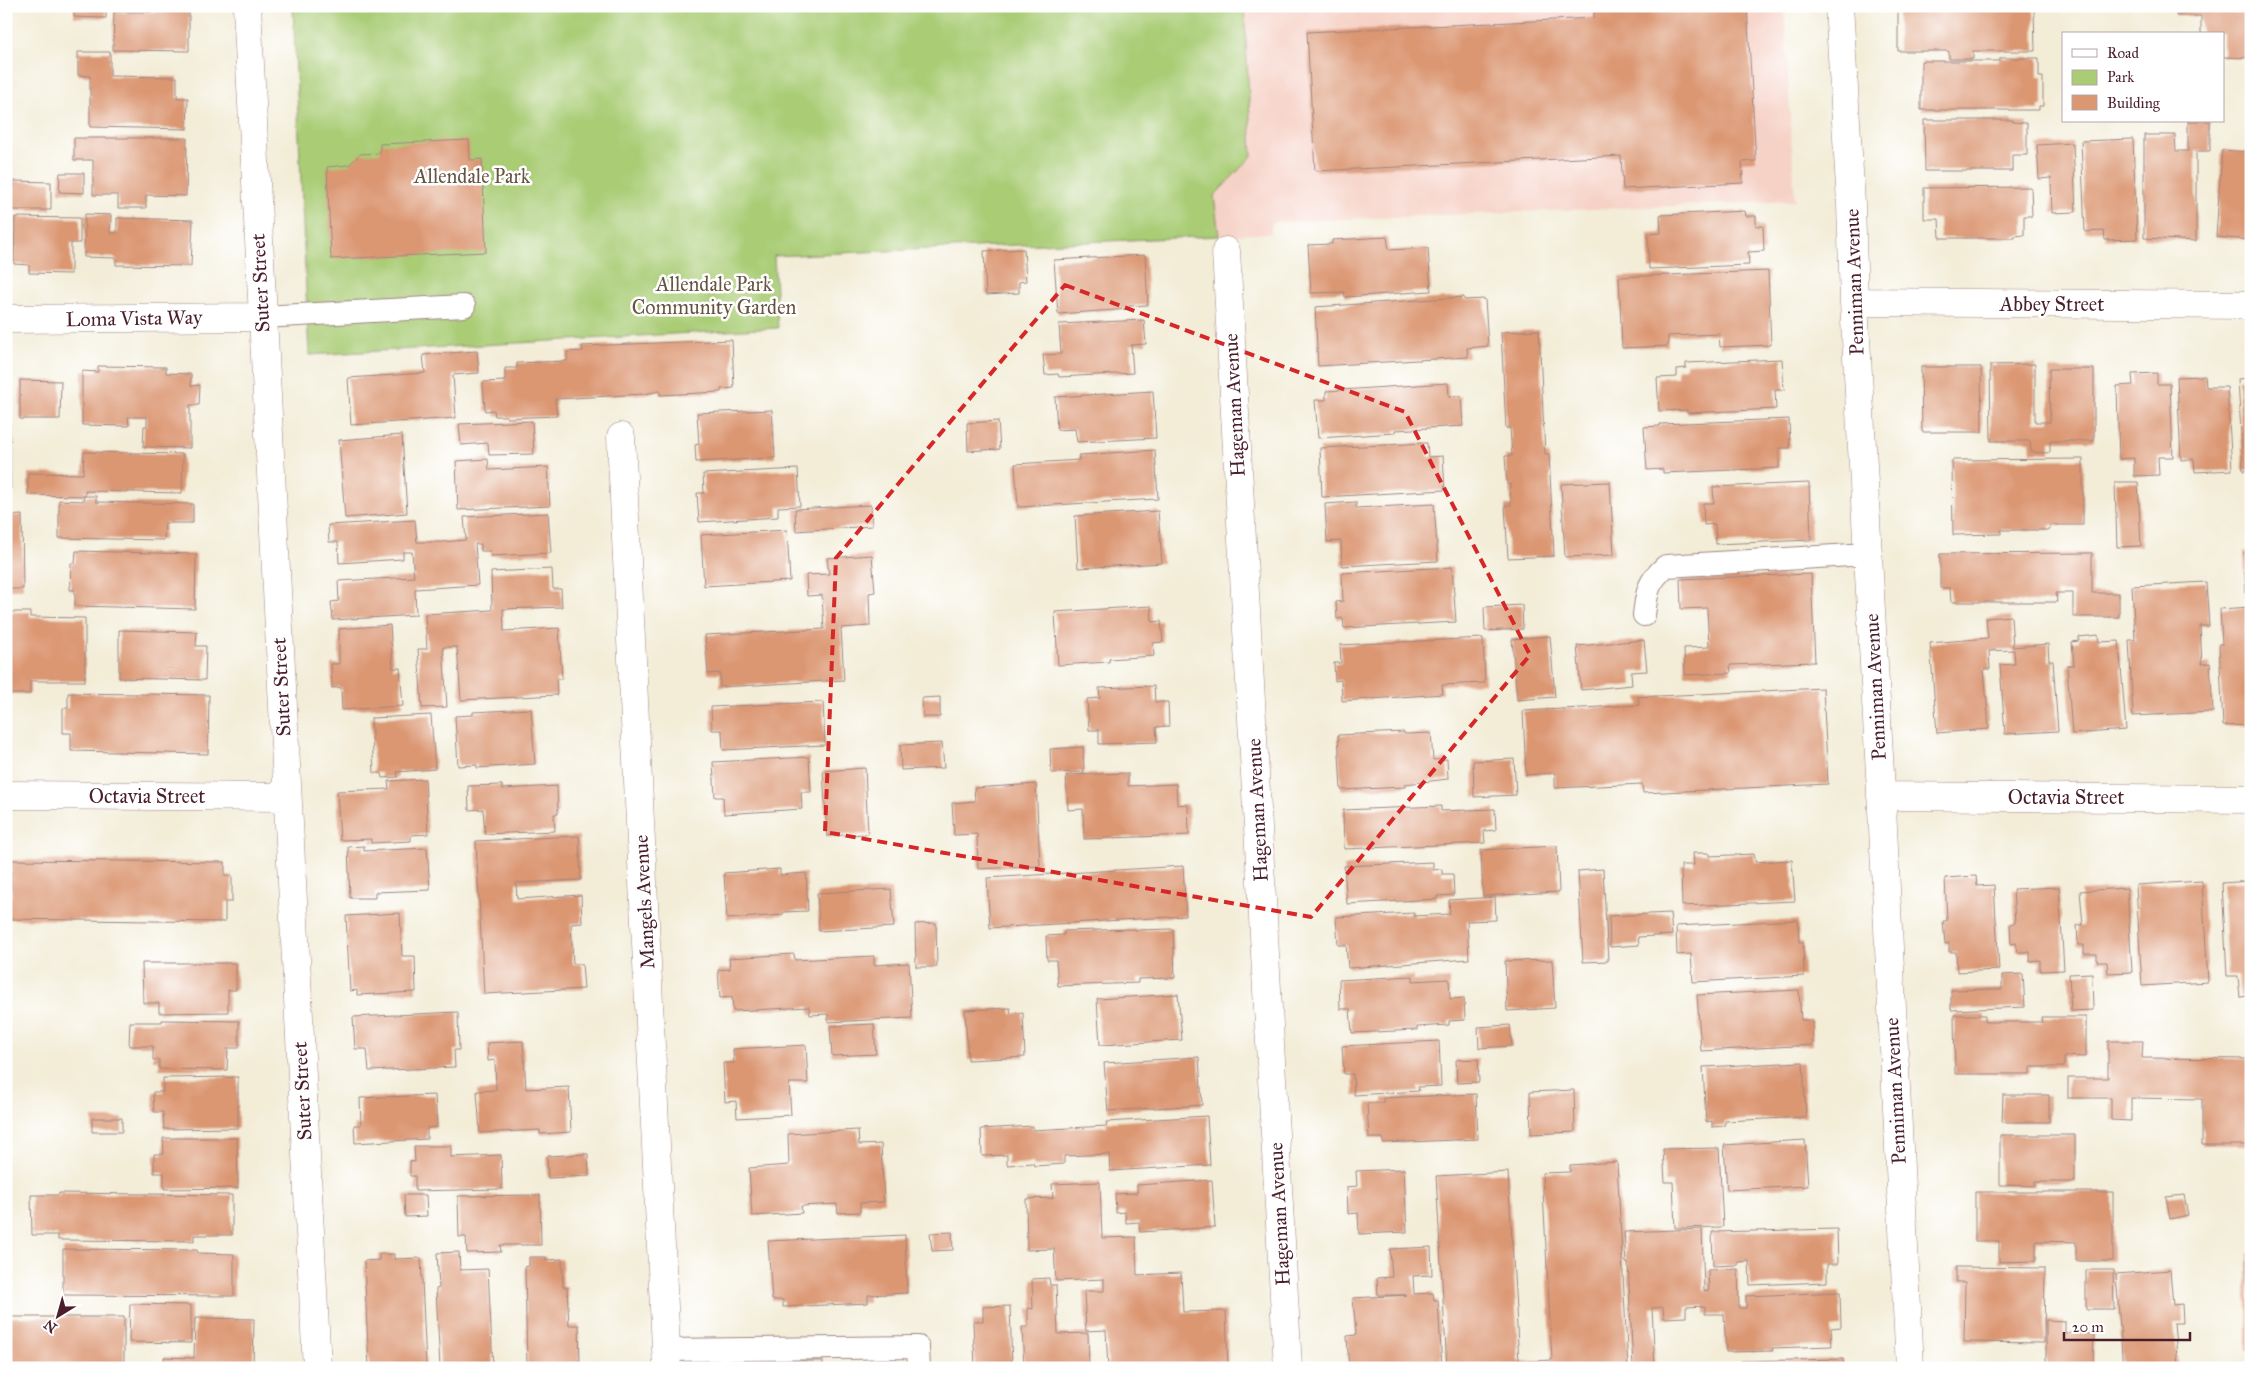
<svg xmlns="http://www.w3.org/2000/svg" width="2257" height="1374" font-family="'IM FELL Great Primer',serif">
<rect width="100%" height="100%" fill="#fff"/>
<filter id="ink" filterUnits="userSpaceOnUse"><feTurbulence type="fractalNoise" baseFrequency=".02" numOctaves="2"/><feDisplacementMap in="SourceGraphic" scale="10" xChannelSelector="R" yChannelSelector="G"/><feConvolveMatrix kernelMatrix="1 2 1 2 8 2 1 2 1" color-interpolation-filters="sRGB"/></filter>
<filter id="wash" filterUnits="userSpaceOnUse"><feTurbulence type="fractalNoise" baseFrequency=".0096" numOctaves="4" result="noise"/><feDisplacementMap in="SourceGraphic" scale="20" xChannelSelector="R" yChannelSelector="G"/><feGaussianBlur stdDeviation="1.12" result="paint"/><feColorMatrix in="noise" values="0 0 0 0 0 0 0 0 0 0 0 0 0 0 0 0 0 1.4 0 .05"/><feComposite in="paint" operator="in"/></filter>
<g filter="url(#wash)">
<rect width="100%" height="100%" fill="#f3edd8"/>
<path fill="#f6d1c6" d="M1244 6H1784L1795 201 1272 222 1271 233 1219 236 1214 196 1252 156Z"/>
<path fill="#a9cc75" stroke="#7a7650" d="M293 6H1244L1252 156 1214 196 1219 236 774 256 778 328 309 355Z"/>
<g id="blocks">
<path fill="#db9672" d="M74 6H106V18L74 17Z
M1594 6H1747L1756 161 1742 162 1743 183 1623 189 1621 156 1315 171 1307 32 1594 18Z
M2177 6H2251V58L2223 57V34H2201V16H2176Z
M1898 7H2034L2035 51H1973V59H1949V51H1898Z
M114 12H189V51L113 50Z
M78 52H110V76L177 77V98H188L187 129 90 127V76L78 75Z
M2000 58H2039V77H2043V106H2039V110H1921V61H2000Z
M1924 120H2012L2013 122 2027 123V155H2012V171H1925Z
M2188 121H2210V151H2196V241L2144 238V135H2175L2176 151H2188Z
M74 138H187L186 196 146 195V208H118V195H93V160H74Z
M2133 139 2137 239 2105 240 2104 231 2085 232 2081 141Z
M469 140 470 160 482 159 486 252 331 259 327 167 349 165 360 154 380 153V144Z
M2073 143 2076 212 2052 213 2051 178 2039 179 2037 145Z
M2222 150 2248 152V163H2251V240L2216 237Z
M60 173H84V193L59 192Z
M14 181 51 182V210H7V187L14 188Z
M2031 187 2032 216H2024V235L2015 236V238H1940L1939 219H1924V188Z
M1745 211 1746 216H1756V226H1763L1764 251 1748 252 1749 265 1649 269 1648 234 1661 233 1660 215Z
M85 214 111 215 110 233H117V218L193 220 191 266 116 265V258L84 257Z
M6 215H8L10 248H6Z
M15 217 80 218V243H71V274L29 273V265L14 264Z
M1387 237 1389 250 1428 248 1431 291 1345 297 1344 292 1311 293 1308 245 1332 244V240Z
M1024 249 1026 281 1019 282V293L986 295 984 251Z
M1145 255 1148 305 1129 306V309L1058 314 1054 260Z
M1768 271 1771 345 1720 347 1719 334 1668 336V346L1622 348 1619 277Z
M1464 297V300L1485 299 1488 346 1467 348 1468 357 1318 366 1315 307Z
M1144 320 1146 344 1131 345 1133 373 1059 377 1058 374 1045 375 1043 355 1061 354 1059 324Z
M1539 330 1545 454H1549L1554 556 1508 558 1505 505H1511L1510 484 1507 485 1505 456H1512L1510 428H1506L1501 332Z
M732 340 734 388 721 389V392L660 395V391L644 394 555 399 557 416 507 418V416H495L494 410 485 411 483 382 505 381V368H517V363L567 361V352L583 351 582 346Z
M477 351 479 373 453 375 456 418 351 425 348 378 425 373 423 355Z
M1782 359 1784 390H1775L1776 409 1687 413V410L1659 411 1657 378 1677 377V369L1686 368V363Z
M2035 364V422H2050L2049 369H2094V441H2050V453L2031 452 2030 441H1991L1990 365Z
M98 366 166 367V373L191 374V386L200 385 199 405H190V448L143 447 144 426H147V417H128L129 426 82 425V371L98 372Z
M1921 367H1981L1982 432H1922Z
M2157 373V384H2170L2173 457H2158L2159 475 2134 476V458L2119 459 2117 386 2133 385 2132 374Z
M2205 376 2206 387H2227L2232 470 2195 472 2194 459 2181 460 2177 377Z
M2251 378V471H2243L2238 379Z
M20 380 61 381 60 419H20Z
M1448 383 1449 397 1461 396 1463 426 1395 430V433L1318 438 1315 400H1326V391Z
M1153 391 1156 438 1077 442 1075 429 1057 430 1055 397Z
M6 392H10L11 489H6Z
M772 410 775 458 696 462 695 445 699 444 697 413Z
M1789 419 1790 448H1779V468L1663 473V469L1647 470 1644 427 1660 426V424Z
M532 421 534 454 489 455 488 443 461 445 459 424Z
M998 421 1000 449 968 451 967 423Z
M402 435 407 513 345 518 339 440Z
M1427 443 1428 457 1443 456 1445 490 1322 497 1320 448Z
M1155 450 1158 499 1018 507 1015 464 1079 460V455Z
M84 452 183 454 182 493 85 491V496L28 495V473L83 474Z
M488 459 489 470 548 467 550 506 458 510 456 461Z
M2083 459V525H2050V530H2001V534L1953 535 1952 460Z
M798 469 800 506 778 507V517L699 522 697 493H704L703 474Z
M1610 482 1614 555 1565 557 1561 484Z
M2115 482H2138L2141 546 2117 547Z
M1809 483 1811 540 1716 544 1715 524 1704 525 1703 503H1714L1713 487Z
M84 496H96V502L193 504V523H165L164 540 59 538V500L83 501Z
M1356 502V508L1434 504 1438 561 1342 566 1341 541 1327 542 1325 504Z
M871 505 872 526 796 531 795 509Z
M1158 511 1162 563 1078 568 1075 516Z
M548 513 551 553 491 556 490 551H481V544H475L478 585 415 589 416 615 333 620 331 602 339 601 338 581 414 577 412 552H403V559L339 563 338 542H329L328 525 415 520 417 542H442L466 540 464 517Z
M22 515 23 589H6V516Z
M787 530 790 581 704 586 701 535Z
M76 551 196 554 195 609 75 606V590H70L71 563H75Z
M2244 552H2251V599H2246Z
M2092 553V593H2119V617H2073V593H2056L2057 602H1951L1950 588H1940V554Z
M872 555 875 592 869 593 870 626 841 628 844 680 720 687V673L708 674 705 635 824 629 822 595 807 596 806 575 829 574 827 558Z
M1452 567 1456 622 1344 628 1343 618 1337 619 1336 602 1343 601 1342 573Z
M552 569 553 589H561L562 607 503 609 504 631 559 628 562 679H556L557 695 461 700 457 647H443L447 707 422 708 418 649H427L425 614 492 610 491 572Z
M1811 574 1815 662 1730 665 1731 673 1685 675 1684 648 1709 647 1707 608 1681 609 1680 579Z
M2206 582 2209 626H2200L2202 664 2210 663 2213 712 2133 716 2129 640H2135L2132 586Z
M1522 605 1523 629 1485 631 1484 607Z
M1151 606 1152 622 1161 621 1163 642 1153 643 1154 656 1109 659V662L1058 665 1055 612Z
M2251 607V725L2223 726 2219 644H2222L2220 609Z
M6 612H30V617L85 618V681H30V694H6Z
M2011 616 2013 647 2048 644 2049 661H2053L2058 731 2005 734 2000 665 2015 664 2014 650 1989 651 1990 669H1984L1989 729 1937 733 1930 643 1988 638 1986 618Z
M390 625 393 668H400L403 706 342 710 341 687 332 688 331 664H339V629Z
M119 630 197 632 196 646H206L205 680 119 678Z
M2098 635 2099 642 2119 641 2126 730 2072 734 2067 666 2074 665 2072 642 2079 641V637Z
M1550 636 1555 697 1517 700 1512 639Z
M1483 638 1485 683 1442 685 1443 694 1342 701 1341 680 1335 681 1334 663H1341L1340 645Z
M1644 640 1647 671 1631 672 1632 685 1581 690 1577 646Z
M1154 686 1155 702H1168L1169 726 1156 727 1157 742 1099 744V730H1089L1087 699 1100 698 1099 688Z
M1823 688 1828 784 1643 793 1642 784 1555 788V773L1526 775 1523 711 1639 705 1638 697Z
M68 693 209 695 208 754 71 751V733H63V708H68Z
M940 697V717H923L922 698Z
M823 702 825 745 723 750 722 730H712L711 707Z
M531 709 535 764 477 768V765L458 766 455 716 473 715V712Z
M431 715 435 769 397 772 398 777 382 778 381 773H374L371 718Z
M1404 732 1405 734 1431 733 1433 760 1447 759 1448 779 1405 784V787L1341 790 1338 735Z
M942 743 944 768 901 770 900 745Z
M1083 747 1084 772 1051 773 1050 749Z
M809 757 811 792H801L802 809 724 814 723 797H715L713 762Z
M1514 759 1516 795 1474 797 1473 761Z
M865 768 868 834 827 836 823 771Z
M1128 773V786L1176 784 1177 805 1188 804 1189 835 1084 839 1083 809 1068 810 1066 775Z
M425 779 428 834 411 835V841L371 843V839L340 840 337 791 389 789 388 781Z
M1036 784 1040 866 978 869 977 834 954 835 952 803 975 801 974 788Z
M502 785V789L557 786 558 814H554L555 831 485 834 483 809 469 810 468 786Z
M1441 806V811L1495 809 1496 830 1484 831 1485 843 1344 849 1343 810Z
M579 836 581 880 516 883 517 899 581 895 582 923 571 924 573 964H582L584 989 484 994 476 841Z
M364 846V851L427 848 430 890 375 892V898H350L348 847Z
M1557 846 1559 892 1483 896 1481 850Z
M1693 853H1709V856L1754 854 1755 862 1792 860 1795 901 1682 906 1681 865H1694Z
M11 860 225 862V876H232V902H225V922L7 919V897H11Z
M1433 862V870L1442 869V874H1453L1454 895 1437 896V899L1347 904 1344 866Z
M1183 866 1186 916 990 928 987 878Z
M780 869V875L806 873 808 911 783 912V915L727 919 724 873Z
M1603 869 1608 961 1583 962 1578 871Z
M1976 876 1977 886 1994 885 1999 970 1957 972 1956 952H1949V943L1945 944 1943 921H1947L1945 878Z
M2202 881 2208 982 2142 986 2136 885Z
M2251 881V996L2240 997 2238 976H2227L2222 883Z
M2059 887 2064 970 2040 971V960L2030 961V952H2017L2016 943 2011 944 2010 924 2015 923 2013 889Z
M2127 888 2132 972 2108 973 2107 962H2097V954H2084V945H2078L2077 925H2083L2080 891Z
M891 889 894 927 819 931 817 893Z
M1495 897 1496 920 1467 921 1469 959 1348 968 1346 945H1338L1336 917 1414 913V916L1450 914 1449 900Z
M400 913 402 956H415L416 992 357 995V990L350 991 346 916Z
M1670 913 1672 935 1638 937 1639 945 1610 947 1609 916Z
M1798 920 1799 942H1803L1804 976 1693 982 1691 954 1677 955 1676 926Z
M936 923 937 967H916L915 924Z
M1135 929V930L1173 929 1175 978 1138 979V983L1058 986 1056 960H1047L1046 936 1064 935V931Z
M794 954 795 960 874 956V965L909 963 912 1018 828 1022V1014L810 1015 809 1007 733 1011 732 997 720 998 718 970 730 969 729 958Z
M1552 960 1555 1008 1507 1011 1505 961Z
M142 963H236V990H228V1012L159 1013V1003H143Z
M2092 973 2093 1010 2071 1011 2069 974Z
M2023 974 2025 1007 1951 1010V990L2002 989V975Z
M1413 976V981L1449 979 1450 999 1464 998 1465 1020 1449 1021V1025L1417 1027V1030L1352 1033 1350 1009H1340L1339 980Z
M1799 990 1801 1020H1812L1813 1045 1701 1051 1697 995Z
M1178 994 1182 1040 1100 1045 1097 999Z
M1010 1008 1011 1014 1023 1013 1025 1057 968 1060 965 1010Z
M458 1012 459 1050H454L455 1067 369 1071 367 1049H355L353 1017Z
M1954 1015H1985V1022H2042L2041 1017H2086V1057L2064 1056V1067H2030V1074H1955Z
M162 1020 239 1021V1048H228L227 1070 159 1069V1060H153V1046H129L130 1022H162Z
M874 1024 876 1054 832 1056 830 1026Z
M1510 1025 1512 1046 1479 1048 1478 1027Z
M523 1041 526 1089 569 1087 571 1132 540 1134V1130L480 1133 477 1091 496 1090 495 1060 488 1061 487 1043Z
M1439 1041 1441 1086 1418 1087 1419 1091 1354 1095 1353 1074H1344L1342 1046Z
M2108 1041H2143L2142 1058 2251 1059V1145H2202V1099L2131 1098V1121L2111 1120V1098H2068V1078H2108Z
M806 1045 808 1083H789L791 1115 737 1118 736 1101 725 1102 723 1063H734L733 1049Z
M1199 1057 1202 1105 1108 1111 1104 1063Z
M1478 1059 1479 1082 1457 1083 1456 1060Z
M1803 1062 1806 1117 1725 1121V1126L1712 1127V1121L1706 1122 1703 1067Z
M238 1077V1128L164 1129 163 1112H154L153 1092H163V1078Z
M1574 1090 1575 1132 1531 1134 1530 1092Z
M1476 1094 1478 1139 1383 1143V1138H1369L1367 1103H1383V1098Z
M435 1095 437 1127 427 1128V1139L355 1143 354 1125H361L360 1098Z
M2003 1095H2049V1122H2002Z
M1207 1116 1210 1165 1110 1171 1109 1154 1064 1156V1164L1034 1166 1033 1163 1007 1165V1155L982 1156 981 1129 1033 1126V1130L1107 1126 1106 1122Z
M92 1118H122V1132H92Z
M858 1130 859 1145 881 1144 884 1202 860 1203V1212L838 1213 837 1204 801 1206 802 1213 752 1216 749 1168 789 1165 788 1134Z
M2000 1135H2075V1182H2035V1186L2000 1185Z
M163 1138H237L238 1188 164 1189V1173H154V1154H164Z
M1805 1140 1808 1186 1727 1190 1724 1145Z
M414 1146H451V1157L501 1155 502 1189 415 1191V1176H410V1161L415 1162Z
M1719 1148 1723 1227 1675 1228 1673 1182H1665L1663 1149Z
M588 1154 589 1176 548 1178 547 1156Z
M1617 1162 1628 1368H1447L1436 1176 1508 1172 1519 1362 1552 1360 1542 1173 1570 1172V1165Z
M1404 1169 1407 1232 1359 1234 1358 1213 1348 1214 1347 1187 1357 1186 1356 1171Z
M1212 1180 1215 1227 1140 1232 1139 1222 1126 1223 1125 1212 1116 1213 1115 1194 1137 1193V1185Z
M1100 1182 1102 1238 1136 1237 1137 1275 1181 1273 1183 1312 1226 1311 1228 1368H1108L1106 1330 1086 1331 1084 1291H1104V1279L1056 1281 1054 1249 1027 1250 1026 1199 1053 1198 1052 1184Z
M1975 1192H2113V1261H2076V1242L2036 1241V1261L1999 1262V1241H1975Z
M59 1193 232 1195V1235H194V1241L58 1240V1235H32L31 1195H59Z
M404 1195H426L427 1216 405 1217Z
M540 1195 541 1245H500L501 1252 467 1253 466 1237H459L458 1196Z
M2184 1195 2188 1215 2170 1219 2166 1197Z
M1702 1229 1704 1291 1709 1290 1708 1270 1738 1269 1739 1308H1746V1296L1840 1292 1841 1327 1831 1328 1832 1346 1772 1348 1773 1351 1726 1352 1724 1314H1705V1306L1686 1307V1317L1664 1318 1663 1307 1652 1308 1655 1368H1633L1628 1263H1626L1624 1232Z
M1837 1229 1838 1264H1827V1282L1750 1285 1749 1261 1738 1262V1265L1713 1266 1712 1232Z
M952 1232 953 1250 932 1251 930 1233Z
M905 1235 907 1293 868 1295V1303L783 1307V1300H772L768 1241Z
M1431 1247 1432 1275 1413 1276 1414 1294 1433 1293 1434 1300H1438L1442 1368H1349L1347 1336 1356 1335 1353 1298 1406 1295H1378L1377 1278 1392 1277 1390 1249Z
M63 1249 197 1250 198 1253 234 1254V1296L63 1295Z
M459 1252 460 1270 488 1269 493 1368H440L436 1289 439 1288 437 1253Z
M2247 1253H2251V1351H2247Z
M379 1254H394V1259L421 1258 426 1366 369 1368 364 1261 379 1260Z
M529 1257H546V1260L562 1259 563 1287H567L569 1325H579L580 1367 527 1368 525 1267 529 1266Z
M1956 1267 2045 1268 2044 1343 1964 1342 1965 1282H1956Z
M2086 1270H2113L2114 1309H2086Z
M2170 1270 2173 1305 2182 1304 2183 1323H2174L2178 1367 2123 1368 2116 1274Z
M1049 1278 1050 1285H1056L1058 1334 1088 1333 1089 1368H1024L1022 1327H1028V1308L1033 1309 1032 1279Z
M130 1304 191 1305V1343L129 1342Z
M1010 1306 1012 1368H975L973 1321H983V1307Z
M6 1317H124V1368H6Z
M195 1318 254 1319 253 1368H164V1357L194 1358Z
M2046 1320 2065 1321V1333L2094 1334 2093 1368H2046Z
M1843 1359 1844 1368H1741V1361Z
M761 1361H823V1368H761Z"/>
</g>
</g>
<g filter="url(#ink)">
<use href="#blocks" fill-opacity="0" stroke="#9e8682" stroke-width="1"/>
<g fill="none" stroke-linecap="round" stroke-linejoin="round">
<defs>
<path id="service" d="M262 317 464 306
M1644 615C1647 591 1647 583 1666 566L1868 554
M666 1350 918 1347 919 1368"/>
<path id="minor" d="M247 6 317 1368
M1839 6 1851 204 1854 302 1883 828 1910 1368
M1226 251 1288 1368
M1854 302 2251 305
M6 319 262 317
M621 437 667 1368
M6 795 287 797
M1881 796 2251 799"/>
</defs>
<use href="#service" stroke="#9e8682" stroke-width="24"/>
<use href="#minor" stroke="#9e8682" stroke-width="29"/>
<use href="#service" stroke="#fff" stroke-width="22"/>
<use href="#minor" stroke="#fff" stroke-width="28"/>
</g>
</g>
<path fill="none" stroke="#d62828" stroke-width="4" stroke-dasharray="10 6" stroke-linejoin="round" d="M1065 285 1405 412 1530 655 1311 917 825 832 836 558Z"/>
<g text-anchor="middle" stroke-width="5" stroke-linejoin="round" paint-order="stroke">
<g font-size="20" fill="#665341" stroke="#fff">
<text x="472" y="183">Allendale Park</text>
<text x="714" y="291">Allendale Park<tspan x="714" dy="23">Community Garden</tspan></text>
</g>
<g font-size="20" fill="#4a1f2b" stroke="#fff">
<text transform="translate(1854 282) rotate(-92)" y="7">Penniman Avenue</text>
<text transform="translate(260 283) rotate(-93)" y="7">Suter Street</text>
<text x="2052" y="311">Abbey Street</text>
<text transform="translate(134 318) rotate(-1)" y="7">Loma Vista Way</text>
<text transform="translate(1234 405) rotate(-93)" y="7">Hageman Avenue</text>
<text transform="translate(281 687) rotate(-93)" y="7">Suter Street</text>
<text transform="translate(1875 687) rotate(-93)" y="7">Penniman Avenue</text>
<text x="147" y="803">Octavia Street</text>
<text x="2066" y="804">Octavia Street</text>
<text transform="translate(1257 810) rotate(-93)" y="7">Hageman Avenue</text>
<text transform="translate(644 902) rotate(-93)" y="7">Mangels Avenue</text>
<text transform="translate(302 1091) rotate(-93)" y="7">Suter Street</text>
<text transform="translate(1895 1091) rotate(-93)" y="7">Penniman Avenue</text>
<text transform="translate(1279 1214) rotate(-93)" y="7">Hageman Avenue</text>
</g>
</g>
<rect width="2257" height="1374" fill="none" stroke="#fff" stroke-width="25"/>
<rect x="2062" y="32" width="162" height="90" fill="#ffffff" stroke="#b7a5aa"/>
<rect x="2072" y="49" width="25" height="8" fill="#ffffff" stroke="#b7a5aa"/>
<text x="2107" y="58" font-size="15" fill="#4a1f2b">Road</text>
<rect x="2072" y="70" width="25" height="15" fill="#a9cc75" stroke="#b7a5aa"/>
<text x="2107" y="82" font-size="15" fill="#4a1f2b">Park</text>
<rect x="2072" y="95" width="25" height="15" fill="#db9672" stroke="#b7a5aa"/>
<text x="2107" y="108" font-size="15" fill="#4a1f2b">Building</text>
<g transform="translate(58 1316) rotate(217)" stroke="#ffffff" stroke-width="4" paint-order="stroke">
<path d="M0-4L9 19L0 12L-9 19Z" fill="#4a1f2b"/>
<text y="-8" font-size="14" font-weight="bold" text-anchor="middle" fill="#4a1f2b">N</text>
</g>
<path d="M2064 1332v8h126v-8" fill="none" stroke="#4a1f2b" stroke-width="2.5"/>
<text x="2072" y="1332" font-size="15" fill="#4a1f2b" stroke="#ffffff" stroke-width="4" paint-order="stroke">20 m</text>
</svg>
